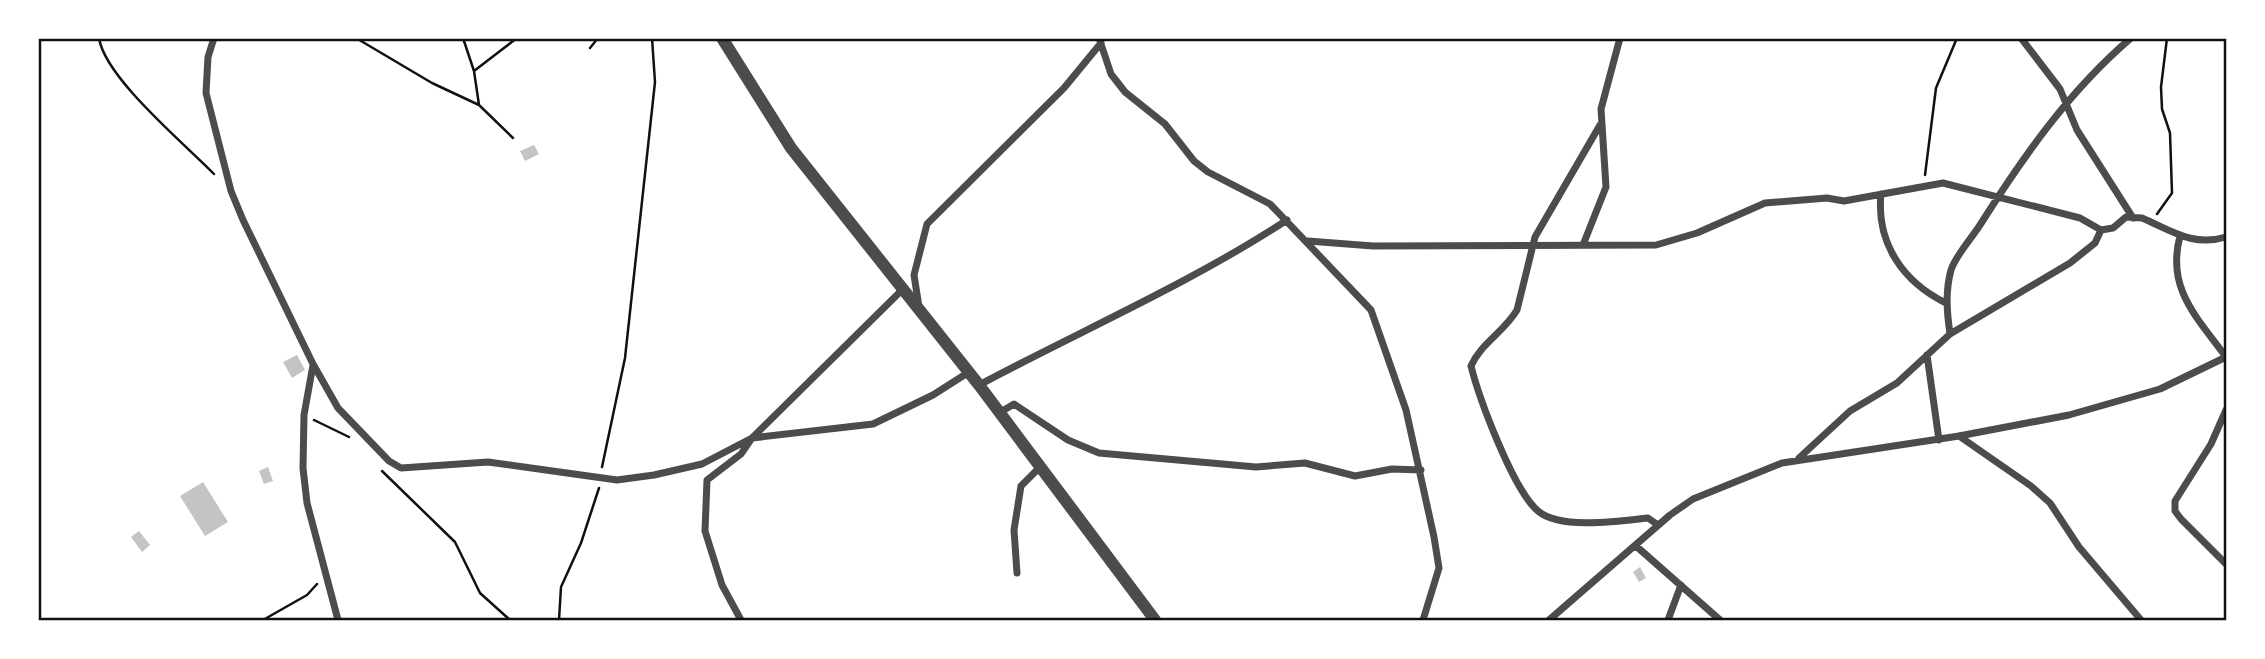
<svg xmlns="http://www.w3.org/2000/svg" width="2265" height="659" font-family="'Golos Text',sans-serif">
<rect width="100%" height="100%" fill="#fff"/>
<path fill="#c4c4c4" d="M534 145 539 154 525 161 520 151Z
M297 355 305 370 292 378 283 362Z
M268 467 273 481 264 484 259 471Z
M203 482 228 522 205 536 180 496Z
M139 531 150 545 142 552 131 537Z
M1640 567 1646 578 1639 582 1633 572Z"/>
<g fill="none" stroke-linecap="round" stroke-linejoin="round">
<path stroke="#111" stroke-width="2.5" d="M99 38C105 78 185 144 214 174
M356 38 432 83 479 105
M463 38 474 71 479 105 513 138
M590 48 598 38
M474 71 517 38
M1925 175 1936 88 1957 38
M2157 214 2172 193 2170 133 2162 109 2161 87 2167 38
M314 420 349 437
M602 467 625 358 655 82 652 38
M382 471 455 542 480 593 510 620
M263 620 307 595 317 584
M559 620 561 587 581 543 599 488"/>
<path stroke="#4c4c4c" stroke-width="7" d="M214 38 208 57 206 93 231 191 243 220 313 364 338 408 389 461 401 468 488 462 617 480 654 475 702 464 752 438 873 424 933 395 969 372
M1099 38 1111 74 1125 92 1165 124 1194 161 1208 172 1270 204 1371 310 1406 410 1434 537 1439 568 1423 620
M2021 38 2060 89 2077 130 2133 218
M1600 125 1535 237 1517 310C1504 332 1481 343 1471 366 1479 398 1513 490 1538 511 1560 530 1621 521 1648 518L1658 525
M1881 194C1876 243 1903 282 1946 303
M2180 236C2166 289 2197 317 2226 357
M1308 241 1373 246 1656 245 1697 233 1765 203 1827 198 1844 201 1943 183 2080 218 2101 230 2113 228 2126 217 2142 218C2172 231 2193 247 2226 237
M1583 245 1606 187 1601 109 1620 38
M919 307 914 275 927 224 1064 88 1101 43
M1950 334C1947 313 1945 292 1951 270 1956 255 1971 239 1980 225 2023 157 2069 91 2131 38
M1927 355 1939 440
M313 365 304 415 303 468 307 503 338 620
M979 385C1082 330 1189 284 1287 220
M2226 410 2211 444 2175 501V511L2181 519 2226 564
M999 413 1014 404 1068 440 1099 453 1256 467 1305 463 1355 476 1392 469 1421 470
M1959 436 2031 486 2050 503 2079 547 2141 620
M1799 458 1850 411 1897 383 1950 334 2070 263 2095 243 2101 230
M1636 546 1720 620
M1017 573 1014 530 1021 486 1040 467
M741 620 722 585 705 531 707 480 741 454 752 438 902 290
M1549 620 1670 515 1693 499 1782 463 1959 436 2069 415 2160 389 2226 357
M1668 620 1681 585"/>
<path stroke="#4c4c4c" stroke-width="12" d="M722 38 791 148 979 385 1155 620"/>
</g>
<rect width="2265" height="659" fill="none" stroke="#ffffff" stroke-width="80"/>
<rect x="40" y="40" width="2185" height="579" fill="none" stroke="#111" stroke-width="2.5"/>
</svg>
